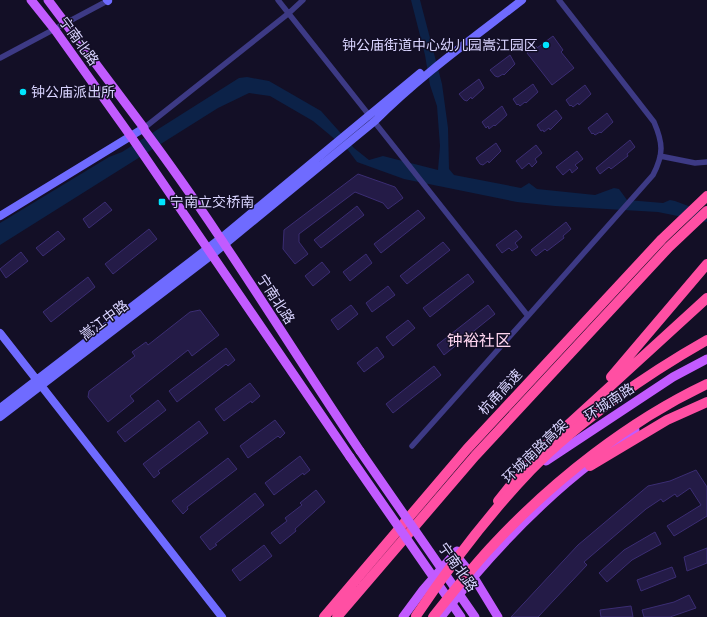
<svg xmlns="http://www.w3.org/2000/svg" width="707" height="617" font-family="Montserrat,'Noto Sans SC',sans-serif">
<rect width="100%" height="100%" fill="#130f26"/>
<path fill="#0c2248" d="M411 0H420L442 84 448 128 449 169 454 175 521 188 529 183 537 189 595 195 614 188 619 189 627 200 663 203 670 200 675 201 707 213V222L658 212 555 206 517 202 404 179 357 162 348 150 313 121 270 96 249 93 218 108 0 245V223L109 157 122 152 239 78 247 77 269 81 321 111 354 148 369 160 383 156 438 170 440 146 437 106 430 85 425 55Z"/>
<path fill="#241b47" stroke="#3b2d73" d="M553 36 563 50 561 52 574 68 552 85 527 53 536 46 537 48Z
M510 55 515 64 504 75 503 74 498 77 495 76 490 70Z
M479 79 484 88 472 99 471 97 467 101 464 100 459 94Z
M533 84 538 92 526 103 525 102 520 106 518 104 517 105 513 99Z
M585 85 591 94 579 105 578 103 573 107 571 105 570 106 566 100Z
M502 106 507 115 495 126 494 125 489 129 488 126 486 128 482 122Z
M556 110 562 118 550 130 549 128 544 132 543 130 541 131 537 125Z
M607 113 613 122 601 133 600 132 595 135 593 133 592 134 588 128Z
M630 140 635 147 627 154 628 156 611 169 609 167 600 174 596 168Z
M496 143 501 151 489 163 488 161 483 165 480 164 476 158Z
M536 145 542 153 535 159 537 162 532 167 529 163 522 169 516 161Z
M577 151 583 159 575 165 578 168 572 173 570 169 563 175 556 167Z
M358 174 395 187 403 198 388 209 383 203 355 192 299 234V242L308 254 295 264 283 249 284 230Z
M105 202 112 210 89 228 83 219Z
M357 206 364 215 321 248 314 240Z
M418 210 425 218 381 253 374 244Z
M566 222 571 229 563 236 564 238 547 251 545 249 536 256 531 250Z
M149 229 157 239 113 274 105 264Z
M516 230 522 237 515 243 518 247 512 251 509 248 502 253 496 245Z
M58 231 65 239 43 256 36 248Z
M443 242 450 250 407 284 400 276Z
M21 252 28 261 6 278 0 269Z
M366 254 372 263 350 281 343 272Z
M322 262 330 272 313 286 305 276Z
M468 274 474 282 430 317 423 308Z
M88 277 95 287 51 322 43 312Z
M388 286 395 295 372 312 366 303Z
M351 305 358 314 338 330 331 320Z
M488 305 495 314 444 355 437 345Z
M200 310 219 335 192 356 188 350 130 396 134 401 108 422 88 397 89 391 135 356 132 352 146 342 148 345 190 312Z
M408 320 415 328 393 346 386 337Z
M377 347 384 357 364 372 357 363Z
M226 348 235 360 228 366 226 364 177 402 169 391Z
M434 366 441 375 393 413 386 404Z
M250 383 260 396 252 403 251 401 224 421 215 409Z
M158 400 166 410 125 442 117 432Z
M275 420 285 433 280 438 278 436 248 458 240 446Z
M199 421 208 433 158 471 160 473 154 478 143 464Z
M300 456 310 470 304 475 303 473 274 495 265 483Z
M228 458 237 469 187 507 188 509 183 514 172 501Z
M696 470 707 487V516L674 536 667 526 701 505 690 488 677 497 675 494 663 502 661 499 646 509 584 562 587 565 538 617H511L578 545 648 486 670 481Z
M316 490 325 502 295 529 296 531 280 544 271 533 287 521 285 518 302 505 300 503Z
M255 493 264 505 215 544 217 545 210 550 200 537Z
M655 532 661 544 632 560 607 582 599 573 624 550Z
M264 545 272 556 240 581 232 570Z
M707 548V563L687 571 684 557Z
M672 567 676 577 641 591 637 580Z
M689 595 696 608 670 617H644L642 610 674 602Z
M631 606 633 617H601L600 610Z"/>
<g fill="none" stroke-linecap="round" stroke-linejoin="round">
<path stroke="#3d3a85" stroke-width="5.5" d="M278 0 528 316 412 446
M0 58 109 0
M144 128 289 13 303 0
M660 156 695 163 707 162
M528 316 653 175C664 154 663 143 654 122L559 0"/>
<path stroke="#6f6bff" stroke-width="8" d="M107 0 108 1
M0 216 144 128 145 131
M0 333 222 617
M0 408 221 238 420 73
M0 417 213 254 375 121C420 76 472 39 522 0"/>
<path stroke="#c25bff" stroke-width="9" d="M31 0 55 30 132 138 350 457
M48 0 144 128
M145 131C222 234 288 344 360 451
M605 452 635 430
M546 461 673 377 707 359
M455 554 473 576 498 617
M403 617 423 590 457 551
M441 617C486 559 536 505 595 460"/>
<path stroke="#ff4fa3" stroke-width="10" d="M611 377 707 264
M498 501 534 456 707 298
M324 617 467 449 662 239 707 196
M337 617 475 456 669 247 707 211"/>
<path stroke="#c25bff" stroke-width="9" d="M360 451 475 617
M350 457 461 617"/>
<path stroke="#ff4fa3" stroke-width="10" d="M590 466 667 420 707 402
M416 616C451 564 488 515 531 470 579 421 647 374 707 340
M433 617C453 592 473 566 495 543 554 480 629 421 707 384"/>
</g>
<g fill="#00e5ff" stroke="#130f26" stroke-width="1.5">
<circle cx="546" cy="45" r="4"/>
<circle cx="23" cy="92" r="4"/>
<rect x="158" y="198" width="8" height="8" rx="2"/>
</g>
<g text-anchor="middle" stroke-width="3" stroke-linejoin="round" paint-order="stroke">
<g font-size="14" fill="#d9d4ff" stroke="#130f26">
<text transform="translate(79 41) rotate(54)" y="5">宁南北路</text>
<text transform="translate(276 299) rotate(57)" y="5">宁南北路</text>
<text transform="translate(104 320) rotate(-37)" y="5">嵩江中路</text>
<text transform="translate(500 392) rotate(-47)" y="5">杭甬高速</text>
<text transform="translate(609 402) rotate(-33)" y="5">环城南路</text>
<text transform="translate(535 451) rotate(-44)" y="5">环城南路高架</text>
<text transform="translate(458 567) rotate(55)" y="5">宁南北路</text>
</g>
<g font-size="14" fill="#d9d4ff" stroke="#130f26" text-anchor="start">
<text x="538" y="50" text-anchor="end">钟公庙街道中心幼儿园嵩江园区</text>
<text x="31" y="97">钟公庙派出所</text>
<text x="170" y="207">宁南立交桥南</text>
</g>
<g font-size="16" fill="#ffd6f0" stroke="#130f26">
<text x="479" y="346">钟裕社区</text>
</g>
</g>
</svg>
